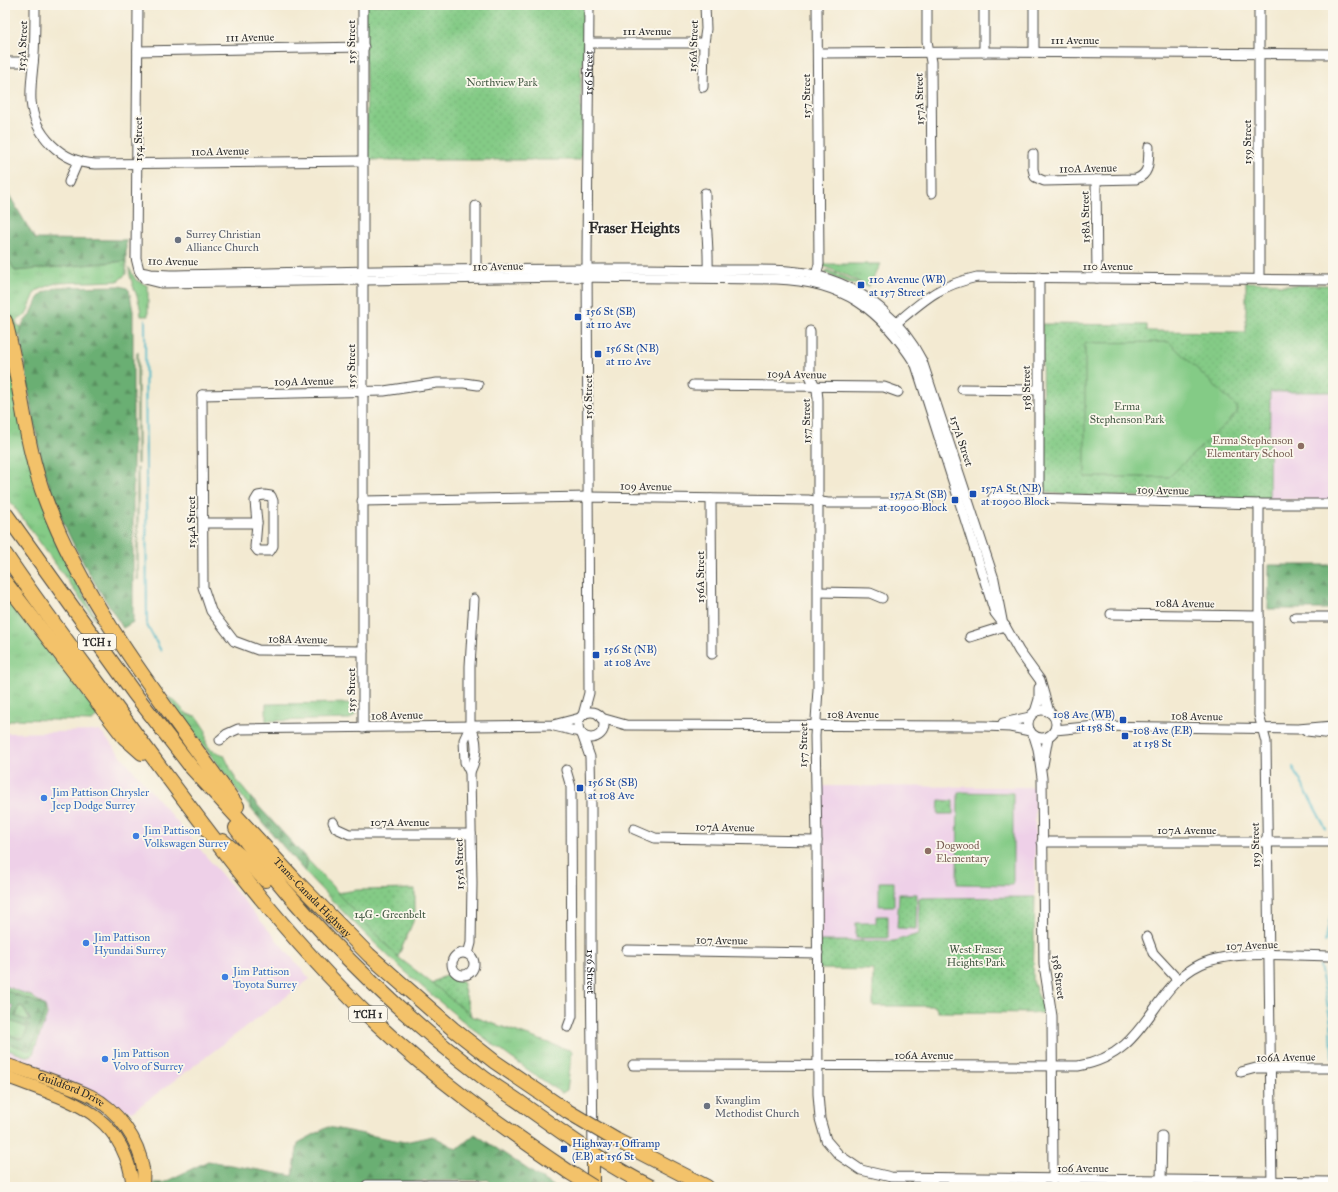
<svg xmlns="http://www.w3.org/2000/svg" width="1338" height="1192" font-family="'IM FELL Great Primer',serif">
<defs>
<pattern id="grass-tufts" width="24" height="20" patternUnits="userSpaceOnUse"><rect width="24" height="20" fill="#84cb86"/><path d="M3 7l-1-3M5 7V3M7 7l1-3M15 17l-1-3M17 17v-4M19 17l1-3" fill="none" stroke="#72ae74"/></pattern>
<pattern id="forest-firs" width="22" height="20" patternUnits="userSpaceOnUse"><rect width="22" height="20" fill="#6baf73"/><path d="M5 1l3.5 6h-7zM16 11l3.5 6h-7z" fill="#588f5f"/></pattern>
<pattern id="park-dots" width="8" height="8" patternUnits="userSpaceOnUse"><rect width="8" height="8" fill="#84cb86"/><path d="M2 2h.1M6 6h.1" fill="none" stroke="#72ae74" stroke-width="1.8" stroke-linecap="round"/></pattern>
</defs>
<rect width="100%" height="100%" fill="#fbf7ec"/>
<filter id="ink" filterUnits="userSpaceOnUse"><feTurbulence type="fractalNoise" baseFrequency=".025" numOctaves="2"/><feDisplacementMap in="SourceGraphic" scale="8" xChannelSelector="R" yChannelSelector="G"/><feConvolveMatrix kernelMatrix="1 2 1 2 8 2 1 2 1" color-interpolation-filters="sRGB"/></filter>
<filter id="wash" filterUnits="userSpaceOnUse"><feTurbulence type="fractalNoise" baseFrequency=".012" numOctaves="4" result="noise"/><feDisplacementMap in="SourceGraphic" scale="16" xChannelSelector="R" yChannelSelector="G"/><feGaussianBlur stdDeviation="0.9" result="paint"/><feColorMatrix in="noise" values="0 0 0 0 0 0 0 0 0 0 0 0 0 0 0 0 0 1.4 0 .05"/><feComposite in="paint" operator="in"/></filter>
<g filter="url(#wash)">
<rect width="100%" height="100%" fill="#f3ead2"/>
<path fill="#eed0e8" d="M1270 392H1333V500L1269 499Z
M100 731 310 979 132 1112 5 1062V733Z
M819 786 1035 787V897L920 898 919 934 894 941H819L821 926V805Z"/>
<path fill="url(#grass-tufts)" stroke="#587b58" d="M5 253 15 271 126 261V274L118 281 56 283 36 291 26 315 16 321 17 325 22 327 16 343 5 297Z
M823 264H881L868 287 850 277 823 266Z
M129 268 136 280 148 286V316H141C141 299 130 285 129 268Z
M827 270 859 283 858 285C847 282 833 279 825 272Z
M5 349 68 564 98 623 5 494V429L9 422 10 415 5 397Z
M138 352V464H137V353Z
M137 468H138V580L137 579Z
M5 594 99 715 92 721 16 719 5 723Z
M167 697C179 700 183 717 196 716L206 731V743L211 750 224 755 236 780 251 798 250 803 252 810Z
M356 703V714L350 719 266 721V704Z
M306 858 398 957 432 983 448 974 453 979 462 981 471 1016 572 1051 567 1090 562 1093C463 1028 385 958 305 872L307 864Z
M5 986 31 996 45 1006 47 1015 32 1056H25L5 1049V1042L28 1050 45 1006 5 990Z
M19 1006H22L30 1021 16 1017Z
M5 1019 28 1027 24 1037 18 1038 5 1033Z"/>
<path fill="url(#forest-firs)" stroke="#4b6d4f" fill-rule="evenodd" d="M5 188 35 239 126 240V261L15 271 5 253Z
M120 286 127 288 129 290 133 311V622L123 628C98 589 74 551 57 508 36 456 29 391 20 335L23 323 31 314 38 298 43 293 58 287Z
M1269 565H1333V609H1268Z
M251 798 306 858 307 864 305 872 252 810 250 803Z
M5 990 45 1006 44 1015 31 1049 28 1050 5 1042V1033L19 1039 24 1037 28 1028 5 1019V1014H11L13 1006 5 1002ZM19 1006H22L30 1019V1021L16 1017Z
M328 1127 405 1142 433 1136 457 1149 475 1134 554 1187H491L489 1180 358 1183V1187H154V1183H163L208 1161 293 1176 298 1143Z"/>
<path fill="url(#park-dots)" stroke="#587b58" d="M364 5H584V62L581 67V106L584 112V152L581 155 580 160H368Z
M1246 282 1275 283 1279 285H1333V392H1270L1269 499 1092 496 1047 492 1043 484 1042 324 1147 325V331L1246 332Z
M939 800 953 801V814H938Z
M415 889V917L398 957 337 893 357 890Z
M899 894H917L916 929 897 928Z
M1035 897 1033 981 1045 1013 938 1012 935 1006H873V970L819 969V941H894L919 934V898Z
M876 916H888V938H856V923H876Z
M448 974 453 979 462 981 471 1016 432 983Z"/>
<path fill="#84cb86" stroke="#587b58" d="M1169 342 1237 407V413L1169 477H1085V343Z
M958 792 1013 793V885L957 884Z
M879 882H894V906H879Z"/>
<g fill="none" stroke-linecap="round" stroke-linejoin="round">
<path stroke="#4bb7c8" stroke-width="2" d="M145 320 147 625 161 651
M1293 767 1326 829
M1325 942 1333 905
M1320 966 1331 1023 1332 1057"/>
</g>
</g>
<g filter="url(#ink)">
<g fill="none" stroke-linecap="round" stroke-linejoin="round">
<defs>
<g id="minor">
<path d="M35 5C35 21 35 38 34 54 33 70 30 85 31 101 34 135 61 162 95 164L363 161"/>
<path d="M138 5 136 258 139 270 145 279 161 283 570 277 776 279C843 281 881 309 916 365L995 613 1005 626 1019 651 1040 680 1049 712"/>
<path d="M363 5V728"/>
<path d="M927 5V41L931 62 932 193"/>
<path d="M984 5V52"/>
<path d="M1034 5V52"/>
<path d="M590 43H704"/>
<path d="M138 51 364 47"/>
<path d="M818 53 984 52 1333 54"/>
<path d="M5 62H33"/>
<path d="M703 87 704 43 706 29 705 5"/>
<path d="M1033 154V169L1035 177 1044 181 1136 179C1151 174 1148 160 1149 147"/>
<path d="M1096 180 1097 278"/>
<path d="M69 182 78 161"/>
<path d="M705 193C705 219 709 244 708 270"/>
<path d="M476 206V274"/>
<path d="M140 272 151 274 170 275C327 272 484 268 641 269 674 269 707 270 740 270 767 270 796 269 822 277 866 290 901 320 922 361L994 579 1002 620"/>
<path d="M1039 277V499"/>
<path d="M815 279 819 264 817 5"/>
<path d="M1259 279V5"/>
<path d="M893 326C924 300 937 286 977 277L1333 280"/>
<path d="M810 331V376L817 390 818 399V689L815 736 817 841 818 1094 820 1119 826 1140 839 1155 861 1170 891 1177 1333 1182"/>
<path d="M693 385 884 387 898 392"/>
<path d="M962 389 1038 390"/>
<path d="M202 395 203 587 211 611 234 641 258 650 363 651"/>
<path d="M202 395 384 391 437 383H464L478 385"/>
<path d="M264 495 271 496 273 501V546L270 551H258L255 547 257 523 255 501 258 496Z"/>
<path d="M993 497 1259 504H1333"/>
<path d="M711 499 712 654"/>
<path d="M362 501 588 497 808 500 828 503H928"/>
<path d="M1259 504V715L1266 742 1272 1187"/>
<path d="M203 523H257"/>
<path d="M819 592 870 593 882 598"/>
<path d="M1111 614 1259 616"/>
<path d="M1295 617H1333"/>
<path d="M970 637 1005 626"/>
<circle cx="1042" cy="724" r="14"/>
<path d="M1035 712 1039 699V688"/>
<circle cx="591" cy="725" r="13"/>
<path id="s1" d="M583 715 589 693 587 257 589 5"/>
<path d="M601 718 626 725 984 726 1010 727 1030 731"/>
<path d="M1003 723 1030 717"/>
<path d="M554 726 580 732"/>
<path d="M1055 730 1096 726 1298 729 1333 726"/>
<path d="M1307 731 1333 734"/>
<path id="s2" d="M582 734 590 757 591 805V959L593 1153"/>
<path d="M1034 736 1038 749 1042 778 1044 965 1052 1016 1053 1180"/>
<path d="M220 740 227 734 238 729 553 725 580 718"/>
<path d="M1043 765 1048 737"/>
<path d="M566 770 571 787 572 1016 568 1027"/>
<path d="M470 772 465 762 464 740 470 727V666L474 599"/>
<path d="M333 822 336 828 349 834H471"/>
<path d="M634 829 655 838 817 841"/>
<path d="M1042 842H1333"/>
<path d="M1147 937 1153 953 1178 980"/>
<path d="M627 950 818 953"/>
<circle cx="463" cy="964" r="11"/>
<path d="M468 954 471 943 472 883 470 772C477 758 479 740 470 727"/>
<path d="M633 1065 1078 1066C1150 1054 1148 989 1201 964 1234 949 1296 956 1333 956"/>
<path d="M1241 1072 1256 1068H1333"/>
<path d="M1161 1180 1162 1136"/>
<path d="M367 1187V1185H478"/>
</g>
<g id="major">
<path id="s3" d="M5 1064C33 1074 64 1083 91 1096 117 1109 139 1140 143 1169 144 1175 143 1181 143 1187"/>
<path d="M5 1076C67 1100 124 1110 133 1187"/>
<path d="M593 1187V1153"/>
</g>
<g id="highway">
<path d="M5 321C21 380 24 444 46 501 87 611 170 711 237 806"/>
<path id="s4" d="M5 513 134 693 192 768 297 882 369 955 453 1029 495 1062 567 1111"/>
<path d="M5 554C45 614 89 670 132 729 207 831 282 934 375 1022 434 1078 501 1126 569 1172"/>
<path d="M5 582 124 737 142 753"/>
<path d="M236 828C306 923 391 1007 484 1078 499 1089 515 1098 529 1109 569 1137 608 1166 651 1187"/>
<path d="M223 841 253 867 265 880"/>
<path d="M616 1140 707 1187"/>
</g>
</defs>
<use href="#minor" stroke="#494844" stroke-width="11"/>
<use href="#major" stroke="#494844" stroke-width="14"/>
<use href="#highway" stroke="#494844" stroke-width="16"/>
<use href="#minor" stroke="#fff" stroke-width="9"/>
<use href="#major" stroke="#f3c26a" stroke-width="12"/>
<use href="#highway" stroke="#f3c26a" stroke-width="14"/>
<defs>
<path id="highway-bridge" d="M567 1111 616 1140
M569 1172 593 1187"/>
</defs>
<use href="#highway-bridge" stroke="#494844" stroke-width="16" stroke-linecap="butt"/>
<use href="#highway-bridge" stroke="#f3c26a" stroke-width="14"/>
</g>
</g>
<g fill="#6b7280" stroke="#fbf7ec" stroke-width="1.5">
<circle cx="178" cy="240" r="4"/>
<circle cx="707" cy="1106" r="4"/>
</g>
<g fill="#1a4fb4" stroke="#fbf7ec" stroke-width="1.5">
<rect x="857" y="281" width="8" height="8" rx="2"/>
<rect x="574" y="313" width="8" height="8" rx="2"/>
<rect x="594" y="350" width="8" height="8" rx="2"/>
<rect x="969" y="490" width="8" height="8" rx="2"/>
<rect x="951" y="496" width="8" height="8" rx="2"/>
<rect x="592" y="651" width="8" height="8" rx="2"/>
<rect x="1119" y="716" width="8" height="8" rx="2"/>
<rect x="1121" y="732" width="8" height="8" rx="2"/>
<rect x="576" y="784" width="8" height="8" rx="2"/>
<rect x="560" y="1145" width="8" height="8" rx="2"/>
</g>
<g fill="#8d6e63" stroke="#fbf7ec" stroke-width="1.5">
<circle cx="1301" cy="446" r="4"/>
<circle cx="928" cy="851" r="4"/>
</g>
<g fill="#3f7fe0" stroke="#fbf7ec" stroke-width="1.5">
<circle cx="44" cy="798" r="4"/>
<circle cx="136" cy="836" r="4"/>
<circle cx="86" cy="943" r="4"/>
<circle cx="225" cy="977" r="4"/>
<circle cx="105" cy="1059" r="4"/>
</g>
<g text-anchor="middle" stroke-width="3.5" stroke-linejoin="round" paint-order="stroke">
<g fill="#fbf7ec" stroke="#696865" stroke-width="1">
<rect x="78" y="634" width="38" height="16" rx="3"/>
<rect x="349" y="1006" width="38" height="16" rx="3"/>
</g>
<g font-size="10" font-weight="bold" fill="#2b2b2b">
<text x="97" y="646">TCH 1</text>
<text x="368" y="1018">TCH 1</text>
</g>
<g font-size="11" fill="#2b2b2b" stroke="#fbf7ec">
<text x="647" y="35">111 Avenue</text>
<text transform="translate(250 37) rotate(-1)" y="4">111 Avenue</text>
<text x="1075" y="44">111 Avenue</text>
<text transform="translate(351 42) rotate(-90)" y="4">155 Street</text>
<text transform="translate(22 46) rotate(-87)" y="4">153A Street</text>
<text transform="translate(693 46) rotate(-88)" y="4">156A Street</text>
<text dy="4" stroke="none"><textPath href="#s1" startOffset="643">156 Street</textPath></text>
<text transform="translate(806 96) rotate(-90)" y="4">157 Street</text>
<text transform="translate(919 99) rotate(-91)" y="4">157A Street</text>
<text transform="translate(138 139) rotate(-90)" y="4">154 Street</text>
<text transform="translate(1247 142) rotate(-90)" y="4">159 Street</text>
<text transform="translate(220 151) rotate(-1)" y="4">110A Avenue</text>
<text transform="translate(1088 168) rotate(-1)" y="4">110A Avenue</text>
<text transform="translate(1085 217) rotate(-91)" y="4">158A Street</text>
<text transform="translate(173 261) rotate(1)" y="4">110 Avenue</text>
<text transform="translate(498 266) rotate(-1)" y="4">110 Avenue</text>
<text x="1108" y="270">110 Avenue</text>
<text transform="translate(351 366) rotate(-90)" y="4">155 Street</text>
<text transform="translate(797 374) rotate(1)" y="4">109A Avenue</text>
<text transform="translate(304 381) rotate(-1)" y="4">109A Avenue</text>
<text transform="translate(1026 388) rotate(-91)" y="4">158 Street</text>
<text transform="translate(588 397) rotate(-90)" y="4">156 Street</text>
<text transform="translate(806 421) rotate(-91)" y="4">157 Street</text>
<text transform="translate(962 441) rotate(72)" y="4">157A Street</text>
<text transform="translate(646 486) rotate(1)" y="4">109 Avenue</text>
<text transform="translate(1163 490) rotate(1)" y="4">109 Avenue</text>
<text transform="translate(191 522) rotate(-90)" y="4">154A Street</text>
<text transform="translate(700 577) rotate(-90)" y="4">156A Street</text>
<text transform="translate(1185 603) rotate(1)" y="4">108A Avenue</text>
<text transform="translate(298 639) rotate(1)" y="4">108A Avenue</text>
<text transform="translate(351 690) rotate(-90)" y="4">155 Street</text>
<text x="853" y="718">108 Avenue</text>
<text transform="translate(397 715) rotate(-1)" y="4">108 Avenue</text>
<text transform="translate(1197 716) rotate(1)" y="4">108 Avenue</text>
<text transform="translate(803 745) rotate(-89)" y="4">157 Street</text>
<text x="400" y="826">107A Avenue</text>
<text transform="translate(725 827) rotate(1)" y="4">107A Avenue</text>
<text x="1187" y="834">107A Avenue</text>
<text transform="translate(1255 845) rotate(-91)" y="4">159 Street</text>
<text transform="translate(459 864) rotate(-91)" y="4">155A Street</text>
<text dy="4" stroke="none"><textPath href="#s4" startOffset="493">Trans-Canada Highway</textPath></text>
<text transform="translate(722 940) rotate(1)" y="4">107 Avenue</text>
<text transform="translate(1252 945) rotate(-2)" y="4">107 Avenue</text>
<text dy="4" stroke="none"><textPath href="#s2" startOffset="239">156 Street</textPath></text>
<text transform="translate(1059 977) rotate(83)" y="4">158 Street</text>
<text x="924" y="1059">106A Avenue</text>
<text transform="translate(1286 1057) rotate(-1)" y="4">106A Avenue</text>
<text dy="4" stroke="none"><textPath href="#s3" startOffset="71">Guildford Drive</textPath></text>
<text x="1083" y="1172">106 Avenue</text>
</g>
<g font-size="11" fill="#465b46" stroke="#fbf7ec">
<text x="502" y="86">Northview Park</text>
<text x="1127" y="410">Erma<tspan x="1127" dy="13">Stephenson Park</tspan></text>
<text x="390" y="918">14G - Greenbelt</text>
<text x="976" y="953">West Fraser<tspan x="976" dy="13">Heights Park</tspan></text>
</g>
<g font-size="11" fill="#5b616d" stroke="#fbf7ec" text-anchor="start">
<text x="186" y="238">Surrey Christian<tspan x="186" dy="13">Alliance Church</tspan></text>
<text x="715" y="1104">Kwanglim<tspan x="715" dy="13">Methodist Church</tspan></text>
</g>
<g font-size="11" fill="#164399" stroke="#fbf7ec" text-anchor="start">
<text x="869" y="283">110 Avenue (WB)<tspan x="869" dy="13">at 157 Street</tspan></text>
<text x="586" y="315">156 St (SB)<tspan x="586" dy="13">at 110 Ave</tspan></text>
<text x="606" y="352">156 St (NB)<tspan x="606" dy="13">at 110 Ave</tspan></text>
<text x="981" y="492">157A St (NB)<tspan x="981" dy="13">at 10900 Block</tspan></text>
<text x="947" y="498" text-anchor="end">157A St (SB)<tspan x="947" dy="13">at 10900 Block</tspan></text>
<text x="604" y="653">156 St (NB)<tspan x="604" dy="13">at 108 Ave</tspan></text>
<text x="1115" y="718" text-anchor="end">108 Ave (WB)<tspan x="1115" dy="13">at 158 St</tspan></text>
<text x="1133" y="734">108 Ave (EB)<tspan x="1133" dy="13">at 158 St</tspan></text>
<text x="588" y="786">156 St (SB)<tspan x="588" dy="13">at 108 Ave</tspan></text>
<text x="572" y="1147">Highway 1 Offramp<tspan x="572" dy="13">(EB) at 156 St</tspan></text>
</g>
<g font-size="11" fill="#785e54" stroke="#fbf7ec" text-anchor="end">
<text x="1293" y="444">Erma Stephenson<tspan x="1293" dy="13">Elementary School</tspan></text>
<text x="936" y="849" text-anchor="start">Dogwood<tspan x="936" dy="13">Elementary</tspan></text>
</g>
<g font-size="11" fill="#366cbe" stroke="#fbf7ec" text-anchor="start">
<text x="52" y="796">Jim Pattison Chrysler<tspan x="52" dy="13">Jeep Dodge Surrey</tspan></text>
<text x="144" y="834">Jim Pattison<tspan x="144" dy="13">Volkswagen Surrey</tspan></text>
<text x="94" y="941">Jim Pattison<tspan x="94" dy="13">Hyundai Surrey</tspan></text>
<text x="233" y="975">Jim Pattison<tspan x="233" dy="13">Toyota Surrey</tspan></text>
<text x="113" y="1057">Jim Pattison<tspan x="113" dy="13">Volvo of Surrey</tspan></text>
</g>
<g font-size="15" font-weight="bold" fill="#2b2b2b" stroke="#fbf7ec">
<text x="634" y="233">Fraser Heights</text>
</g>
</g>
<rect width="1338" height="1192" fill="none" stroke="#fbf7ec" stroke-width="20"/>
</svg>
